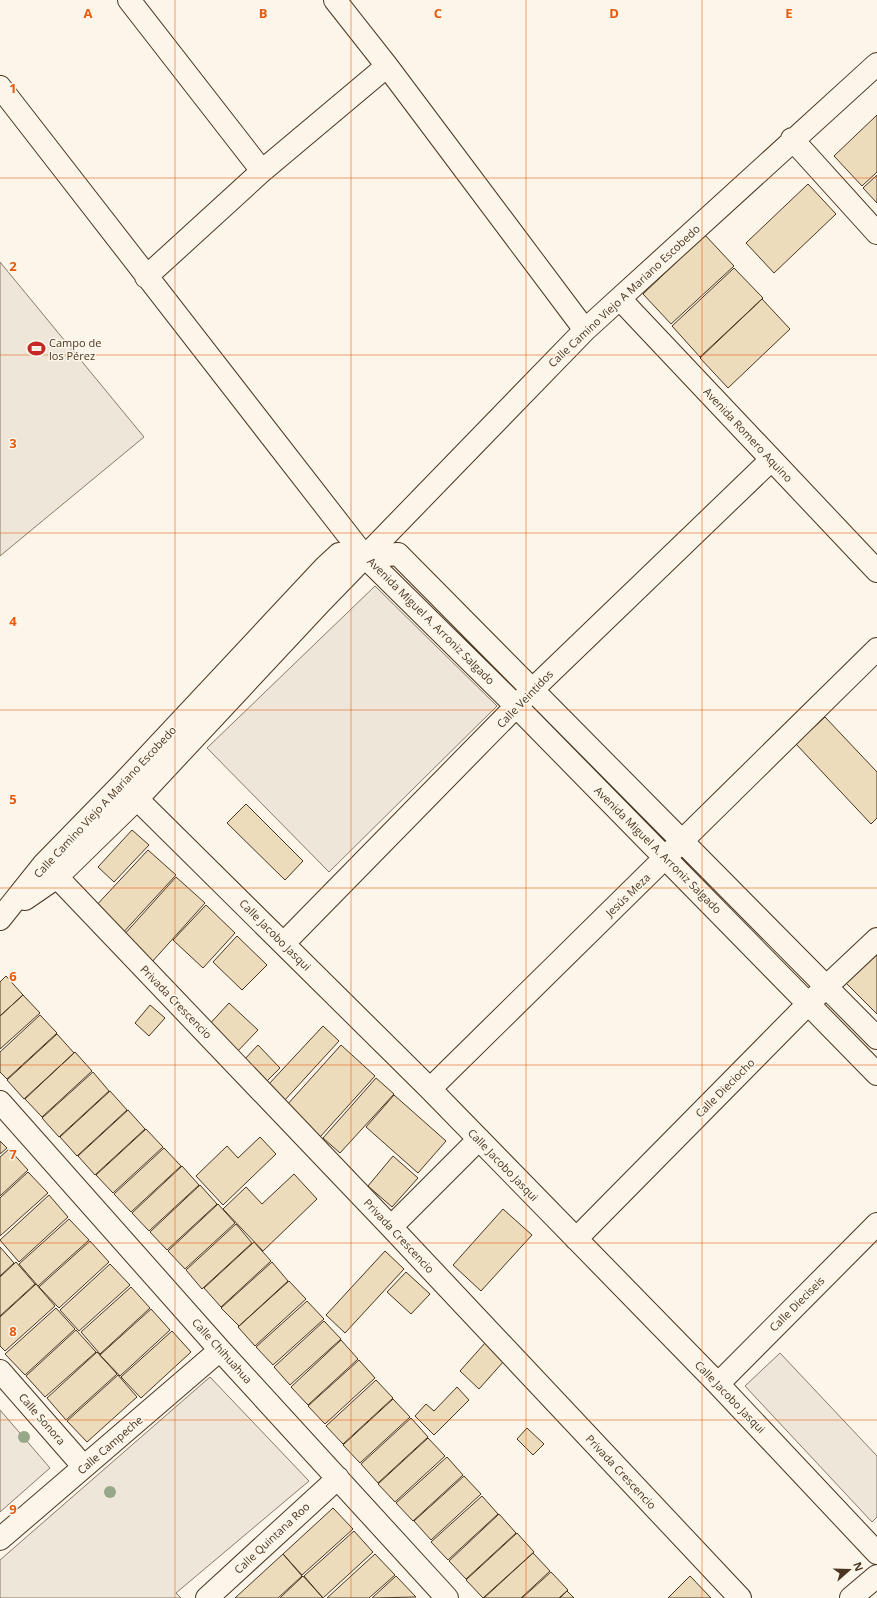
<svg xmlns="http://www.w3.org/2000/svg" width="877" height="1598" font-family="'Open Sans',sans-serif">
<rect width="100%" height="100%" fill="#fbf6e9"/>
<path fill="#ede6d9" stroke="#887966" d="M0 262 144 437 0 556Z
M375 586 497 706 329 872 207 748Z
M780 1353 877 1456V1517L872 1522 745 1386Z
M210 1377 309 1481 176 1593 181 1598H0V1560Z
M0 1410 50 1468 0 1512Z"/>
<path fill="#ecdcbc" stroke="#4a3520" d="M877 115V172L862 186 834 156Z
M877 175V203L863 188Z
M808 184 836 214 774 273 746 243Z
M705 235 734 266 671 324 643 294Z
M734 268 763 298 700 357 672 326Z
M762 299 790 329 728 388 700 358Z
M825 717 877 772V818L871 824 796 744Z
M246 804 303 861 285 880 227 823Z
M132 830 149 845 114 882 98 867Z
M148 850 176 875 120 936 92 910Z
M176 877 205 903 151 963 122 937Z
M206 905 235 933 203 968 173 940Z
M237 936 267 965 242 990 213 962Z
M877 952V1014L845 982Z
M6 976 23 995 0 1016V982Z
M23 995 40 1013 0 1049V1016Z
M229 1003 258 1030 234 1055 206 1028Z
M150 1005 165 1018 149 1036 135 1023Z
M40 1015 57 1033 7 1079 0 1072V1052Z
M323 1026 339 1041 284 1101 268 1085Z
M57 1034 74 1053 24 1099 7 1080Z
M258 1045 280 1068 264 1084 242 1062Z
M341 1045 375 1076 320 1137 286 1106Z
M75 1052 92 1071 42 1117 25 1099Z
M93 1072 109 1091 59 1137 42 1118Z
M376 1078 394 1094 340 1153 323 1138Z
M110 1091 127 1110 77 1156 60 1137Z
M394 1095 446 1141 418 1173 366 1127Z
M128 1110 145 1129 95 1175 78 1156Z
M146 1129 163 1147 113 1193 96 1175Z
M260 1137 276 1154 223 1205 196 1176 227 1146 238 1158Z
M0 1141 7 1148 0 1154Z
M164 1148 181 1166 131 1212 114 1194Z
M9 1149 28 1170 0 1196V1157Z
M393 1156 418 1178 392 1207 368 1186Z
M182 1166 199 1185 149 1231 132 1213Z
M28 1172 48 1193 0 1236V1198Z
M294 1174 317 1199 263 1251 223 1209 246 1187 262 1204Z
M200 1185 217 1204 167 1250 150 1232Z
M49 1195 68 1217 19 1262 0 1240Z
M218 1204 235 1223 185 1269 168 1251Z
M503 1209 532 1235 481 1291 453 1265Z
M69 1219 89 1240 38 1286 19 1264Z
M236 1224 252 1243 202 1289 186 1270Z
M90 1241 109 1262 59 1308 39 1287Z
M254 1242 271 1261 221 1307 204 1288Z
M0 1247 14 1263 0 1276Z
M385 1251 404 1269 345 1333 326 1315Z
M16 1262 35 1284 0 1316V1277Z
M272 1262 288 1281 239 1326 221 1308Z
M110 1264 130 1285 79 1331 60 1310Z
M406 1272 430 1294 411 1314 387 1292Z
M289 1281 306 1299 255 1346 238 1327Z
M36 1284 55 1306 5 1351 0 1346V1317Z
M131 1287 150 1308 100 1354 81 1332Z
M307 1301 324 1319 273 1365 256 1347Z
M56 1308 75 1329 25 1375 5 1354Z
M151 1309 170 1330 120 1376 100 1355Z
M324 1321 341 1339 290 1385 274 1367Z
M76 1330 96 1352 45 1397 26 1376Z
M172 1331 191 1352 141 1398 121 1377Z
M341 1340 358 1359 308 1405 291 1387Z
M485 1343 504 1361 479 1389 460 1371Z
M97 1352 117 1374 66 1420 47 1398Z
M359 1360 375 1378 325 1424 308 1406Z
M118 1375 137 1397 87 1442 67 1421Z
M376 1380 393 1398 343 1444 326 1426Z
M457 1387 469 1400 434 1435 415 1416 426 1404 434 1411Z
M393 1399 410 1417 360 1463 343 1445Z
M411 1418 428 1437 378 1483 361 1464Z
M527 1428 544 1444 533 1455 517 1439Z
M428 1438 445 1456 395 1502 378 1484Z
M447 1457 463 1475 413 1521 396 1503Z
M464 1476 481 1494 431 1540 414 1521Z
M482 1496 498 1514 448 1560 431 1542Z
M333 1508 353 1529 302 1575 283 1554Z
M499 1514 516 1533 466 1579 449 1561Z
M354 1531 373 1552 323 1598 304 1576Z
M517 1533 534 1552 483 1598 466 1580Z
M533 1553 550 1571 521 1598H484Z
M283 1554 302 1576 278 1598H235Z
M375 1554 395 1575 369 1598H327Z
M551 1572 568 1590 559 1598H522Z
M303 1576 323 1598H280Z
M396 1576 416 1597 372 1598Z
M690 1576 711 1598H668Z
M567 1591 574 1598H560Z"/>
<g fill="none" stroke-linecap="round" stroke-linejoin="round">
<defs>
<path id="minor" d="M129 0 262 171
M335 0 387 66 585 330
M0 87 365 557 517 707 877 1074
M792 139 877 233
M146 277 262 171 387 66
M620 299 877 571
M127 789 430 1089 718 1384 877 1553
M57 877 391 1227 740 1598
M25 899 57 877 137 799 320 603 585 330 877 64
M0 919 43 865 122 784 325 567 339 554 365 557 398 554 877 1038
M284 943 532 690 771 460
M430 1089 877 649
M0 1102 220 1350 447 1598
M391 1227 479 1139
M576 1239 809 1003 877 939
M0 1371 84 1467
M718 1384 877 1224
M0 1539 220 1350
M207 1598 338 1478
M851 1598 877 1576"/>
</defs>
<use href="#minor" stroke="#4a3520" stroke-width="24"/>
<use href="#minor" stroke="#fbf6e9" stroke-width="22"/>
</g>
<g fill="#96a887">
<circle cx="24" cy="1437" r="6"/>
<circle cx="110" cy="1492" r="6"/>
</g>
<path fill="none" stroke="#e8590c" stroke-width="1" stroke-opacity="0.55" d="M175 0V1598M351 0V1598M526 0V1598M702 0V1598M0 178H877M0 355H877M0 533H877M0 710H877M0 888H877M0 1065H877M0 1243H877M0 1420H877"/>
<defs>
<symbol id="stadium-bare" viewBox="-9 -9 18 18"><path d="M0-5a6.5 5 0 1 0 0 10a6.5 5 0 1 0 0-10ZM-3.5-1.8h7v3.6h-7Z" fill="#c62828" stroke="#fbf6e9" stroke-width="2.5" paint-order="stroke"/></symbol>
</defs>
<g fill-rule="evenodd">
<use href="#stadium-bare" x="24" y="336" width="25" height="25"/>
</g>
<g text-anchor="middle" stroke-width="3" stroke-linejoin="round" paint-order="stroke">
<g font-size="11" fill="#4a3520" stroke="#fbf6e9">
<text transform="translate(624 296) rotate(-43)" y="4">Calle Camino Viejo A Mariano Escobedo</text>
<text transform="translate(748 435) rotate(47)" y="4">Avenida Romero Aquino</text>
<text transform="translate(431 621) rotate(45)" y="4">Avenida Miguel A. Arroniz Salgado</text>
<text transform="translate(525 699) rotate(-46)" y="4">Calle Veintidos</text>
<text transform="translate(105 802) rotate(-47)" y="4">Calle Camino Viejo A Mariano Escobedo</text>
<text transform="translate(658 850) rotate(45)" y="4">Avenida Miguel A. Arroniz Salgado</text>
<text transform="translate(628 895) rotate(-44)" y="4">Jesús Meza</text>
<text transform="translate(275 935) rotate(45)" y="4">Calle Jacobo Jasqui</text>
<text transform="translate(176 1002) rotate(46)" y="4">Privada Crescencio</text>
<text transform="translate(725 1088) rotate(-45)" y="4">Calle Dieciocho</text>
<text transform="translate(503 1165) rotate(46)" y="4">Calle Jacobo Jasqui</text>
<text transform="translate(399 1236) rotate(47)" y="4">Privada Crescencio</text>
<text transform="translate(797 1304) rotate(-45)" y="4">Calle Dieciseis</text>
<text transform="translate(222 1351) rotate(48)" y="4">Calle Chihuahua</text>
<text transform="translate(730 1397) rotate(46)" y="4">Calle Jacobo Jasqui</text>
<text transform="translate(42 1419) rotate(49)" y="4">Calle Sonora</text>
<text transform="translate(110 1445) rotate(-41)" y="4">Calle Campeche</text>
<text transform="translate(621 1472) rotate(47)" y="4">Privada Crescencio</text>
<text transform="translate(272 1538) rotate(-43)" y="4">Calle Quintana Roo</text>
</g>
<g font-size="11" fill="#4a3520" stroke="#fbf6e9" text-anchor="start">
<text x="49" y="347">Campo de<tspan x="49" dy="13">los Pérez</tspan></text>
</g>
</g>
<g font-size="13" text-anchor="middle" font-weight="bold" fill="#e8590c" stroke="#fbf6e9" stroke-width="3" stroke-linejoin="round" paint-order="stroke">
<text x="88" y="18">A</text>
<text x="263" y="18">B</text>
<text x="438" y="18">C</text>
<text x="614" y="18">D</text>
<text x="789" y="18">E</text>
<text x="13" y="93">1</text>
<text x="13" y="271">2</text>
<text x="13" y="448">3</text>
<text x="13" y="626">4</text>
<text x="13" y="804">5</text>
<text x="13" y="981">6</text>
<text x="13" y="1159">7</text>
<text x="13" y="1336">8</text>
<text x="13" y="1514">9</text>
</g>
<g transform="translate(849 1570) rotate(70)" stroke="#fbf6e9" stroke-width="3" paint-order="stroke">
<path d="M0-3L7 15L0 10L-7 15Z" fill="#4a3520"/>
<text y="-6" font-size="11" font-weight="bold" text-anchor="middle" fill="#4a3520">N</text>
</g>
</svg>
